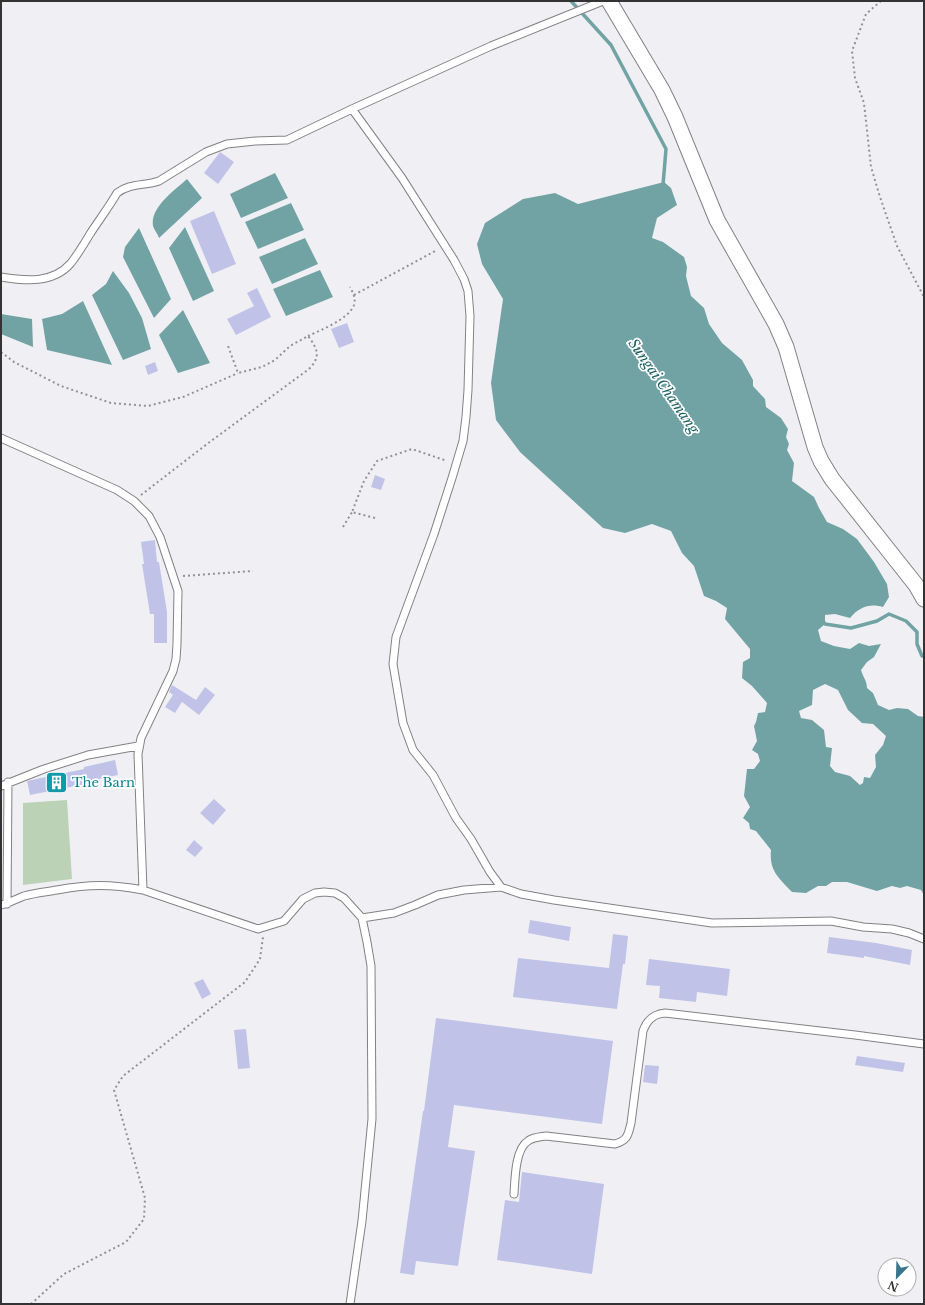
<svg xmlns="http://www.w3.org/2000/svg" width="925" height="1305" font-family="'Libre Baskerville',serif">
<rect width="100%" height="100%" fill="#f0f0f4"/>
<path fill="#bbd2b7" d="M67 800 72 879 23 885V803Z"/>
<path fill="#72a3a4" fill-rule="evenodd" d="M275 173 288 198 241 218 230 194Z
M187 179 202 198 159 238C158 234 154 230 153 226 150 207 175 190 187 179Z
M664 182 671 188 677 205 657 218 652 238 663 242 684 257 687 267 686 276 691 296 704 308 709 324 722 343 742 360 753 380V386L765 399 766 407 781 418 788 429 786 437 789 444 787 450 794 463 792 481 814 497 819 508 827 522 843 529 857 539 874 562 887 584 889 597 883 607C870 603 859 607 850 618L835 614 825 615V624L818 630 821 641 834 646 850 649 859 643 869 646 881 644 874 657 867 662 861 670C863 677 867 681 867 688L873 693 878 705 889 710 897 708 908 709 918 716 924 717V895L921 890 907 886 900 888 892 886 877 891 847 882H832L826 886H818L806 893 792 892C779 878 769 871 771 850L756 831 750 829 749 823 743 818 750 807 744 796 747 769H754L760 761 758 754 752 750 757 741 754 726 756 722 758 713 765 712 767 703 752 686 742 678 743 662 750 658V649L725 619 727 608 716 601 704 596 694 566 682 553 671 531 652 524 625 533 603 528 520 452 496 420 491 383 503 299 482 264 477 244 485 223 523 199 555 193 578 204ZM825 684 838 690 848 710 862 723 873 724 886 736 883 745 875 755 876 767 870 778 864 777 863 783 860 785 850 776 835 772 830 766 832 748 826 747 824 730 812 720 801 718 799 711 812 705 813 690Z
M291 203 304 230 258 249 245 222Z
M185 227 214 291 193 301 169 248Z
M139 228 171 299 154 318 123 257 125 247Z
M305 238 318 264 272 284 259 257Z
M320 270 333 297 286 316 273 289Z
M113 271 129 293 142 318 151 349 123 360 92 295 106 284Z
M83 301 112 365 47 350 42 319 62 314Z
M183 310 210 363 178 373 159 335Z
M1 314 32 319 33 347 1 334Z"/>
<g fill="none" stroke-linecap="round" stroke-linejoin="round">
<path stroke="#72a3a4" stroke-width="3.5" d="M571 1 611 45 666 149 663 185
M823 621 825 624 851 628 877 621 889 614 906 621 917 632V644L922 656H924"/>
</g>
<path fill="#c1c2e7" d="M220 152 234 162 218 184 204 173Z
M214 211 236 264 212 274 190 221Z
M257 288 271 317 236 335 227 319 254 306 247 293Z
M347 323 354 342 339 348 331 329Z
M155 362 158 371 148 375 145 366Z
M375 475 385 479 381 490 371 487Z
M155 540 157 562H159L167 612V643H154V614H150L142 564H144L141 542Z
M172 685 196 700 205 687 215 695 199 715 182 702 175 713 165 707 173 695 169 692Z
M115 760 118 775 85 782V784L30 795 27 781 84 769V767Z
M214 799 226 810 213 825 200 813Z
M194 840 203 848 195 857 186 850Z
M530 920 571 927 569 941 528 933Z
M613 934 628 936 625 964H623L617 1009 513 997 518 958 609 968Z
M829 937 876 943 912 950 910 965 864 956V958L827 953Z
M649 959 730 969 727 996 697 992 696 1002 659 998 660 986 646 985Z
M203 979 211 994 202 999 194 983Z
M436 1018 613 1041 602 1124 454 1105 448 1147 475 1151 458 1266 416 1261 414 1275 400 1273 423 1111H424Z
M246 1029 250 1068 238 1069 234 1030Z
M857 1056 905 1063 903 1072 855 1065Z
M645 1065 659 1066 657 1084 643 1082Z
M522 1172 604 1184 592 1274 497 1260 505 1200 519 1202Z"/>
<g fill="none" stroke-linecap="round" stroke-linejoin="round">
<defs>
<path id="service" d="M352 109 402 178 454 260 464 279 468 291 470 316 468 390 466 417 463 441 452 478 434 534 396 637 393 664 403 723 413 750 433 775 456 818 471 839 490 872 501 887
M1 277C25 281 53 284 71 263 78 254 84 244 90 234 99 220 109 207 117 193 129 183 145 186 159 181L206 152 227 144 255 141 287 140 352 109 491 46 603 1
M1 438 117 490 134 501 149 516 160 537 178 591 177 644 176 659 173 671 141 738 138 754 143 890
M1 786 44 769 88 755 138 746
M7 904 8 782
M1 905C9 903 16 899 24 896 35 893 46 892 57 890 89 884 111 884 143 890L258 929 284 921 303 899 315 893 324 892 335 893 344 898 362 918 367 942 371 966 372 1119 362 1221 350 1304
M362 918 394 913 415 905 438 895 464 890 501 887 521 894 554 900 712 923 831 921 863 927 892 929 909 933 924 939
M514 1194C515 1180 515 1149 528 1141 533 1137 540 1137 546 1136L615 1144C628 1140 628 1135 631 1123L643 1031C647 1020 653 1014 665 1013L855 1035 924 1044"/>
<path id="minor" d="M609 1 662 90 675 117 717 220 776 324 786 347 815 447 821 461 832 479 916 585 924 599"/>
</defs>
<use href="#service" stroke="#828285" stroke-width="9"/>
<use href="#minor" stroke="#828285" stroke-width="17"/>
<path stroke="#929295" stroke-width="2" stroke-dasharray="2 3" stroke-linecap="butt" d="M881 1 866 14 852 51 855 78 864 103 871 167 880 197 897 246 924 297
M354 295 437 250
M308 336C321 330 349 319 354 305 356 298 353 293 350 287
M1 352 14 362 61 386 111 403 148 406 183 397 238 373
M141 495 207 444 309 369C321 357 318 349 308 336L290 346 275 360 262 367 238 373 228 346
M375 518 352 512 364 481 377 461 412 449 447 461
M343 527 352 512
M183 576 253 571
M31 1304 64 1274 126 1242 144 1219 145 1198 114 1090 123 1076 245 982 260 959 263 937"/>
<use href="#service" stroke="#fff" stroke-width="7"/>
<use href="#minor" stroke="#fff" stroke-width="15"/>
</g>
<defs>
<symbol id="building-square" viewBox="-11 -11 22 22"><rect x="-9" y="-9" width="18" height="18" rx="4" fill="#0f9aa8" stroke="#fefeff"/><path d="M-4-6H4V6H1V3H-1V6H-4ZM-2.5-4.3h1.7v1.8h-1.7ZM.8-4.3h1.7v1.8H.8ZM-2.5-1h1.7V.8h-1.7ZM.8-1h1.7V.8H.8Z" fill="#fff"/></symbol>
</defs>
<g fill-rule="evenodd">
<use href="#building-square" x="44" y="770" width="25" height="25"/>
</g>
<g text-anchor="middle" stroke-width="3.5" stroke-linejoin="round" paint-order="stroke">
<g font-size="13" fill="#0d838f" stroke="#fefeff" text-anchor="start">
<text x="72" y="787">The Barn</text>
</g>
<g font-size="14" font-style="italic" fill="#1d6062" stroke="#fefeff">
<text transform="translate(664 386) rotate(55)" y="5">Sungai Chamang</text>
</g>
</g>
<rect width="925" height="1305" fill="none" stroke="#333334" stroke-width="4"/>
<g transform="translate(897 1277) rotate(203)"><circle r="19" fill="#fefeff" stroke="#adadae"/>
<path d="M0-3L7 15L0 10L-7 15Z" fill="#39768c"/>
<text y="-6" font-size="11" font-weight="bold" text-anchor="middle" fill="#333334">N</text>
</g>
</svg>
